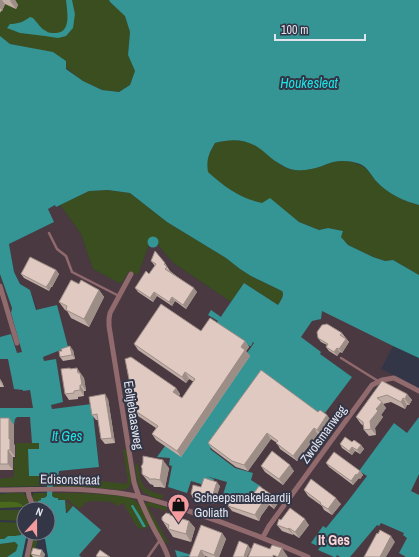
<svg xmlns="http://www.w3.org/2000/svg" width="419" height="557" font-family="'Archivo Narrow',sans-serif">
<rect width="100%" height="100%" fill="#333646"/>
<path fill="#4b3942" d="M55 205 56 207 60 205 81 234 93 269 121 284 129 270 138 275 149 245H158L168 257 175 264 231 302 282 291 339 318 393 346 381 369 419 388V557H81L78 555 81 552 73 507 67 513H66L52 496 53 482 59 471 99 467 92 405 52 409 51 405 63 402 56 359 44 361 43 357 57 305 37 310 30 290 20 284 14 272 9 244 54 222 48 209Z
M0 269 28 361 43 444 40 470 0 485Z"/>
<path fill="#3a4e1f" d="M0 0H109L110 2 125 15 130 32 128 55 135 71 130 85 119 92 102 90 83 81 66 68V61L30 48 10 44 0 37Z
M228 140C238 140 248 141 257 146 270 154 279 169 295 170 299 171 303 169 307 169 312 168 317 168 322 166 326 165 329 163 333 162 342 160 352 161 360 165 368 168 371 176 377 182 388 194 404 201 419 205V275L393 260 385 261 373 257 348 245 341 237 343 231 328 228 319 230 299 222 270 199 262 204C239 198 225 187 207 172 206 160 209 153 215 143Z
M108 190 130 193 167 222 226 258 240 269 251 276 282 291C285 296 281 300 278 305L244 283 231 302 175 264 168 257 152 237 149 239V245L138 275 129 271 121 284 93 269 81 234 60 205 89 191Z
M16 443H39V449H28L29 476H39L47 482V486L0 487V479L14 477V458H16Z
M123 449H125L127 451 131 480C131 486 128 489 123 490L88 487H52L53 482 58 479 92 480 126 484 128 481Z
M138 463C141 484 140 490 163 495V498L160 499C138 493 138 486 135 466Z
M10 493H24L27 498 31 509H27C20 501 10 502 0 502V494Z
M34 493H47V496L41 500 38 501 39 509H36L32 496Z
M52 493C78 493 105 493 131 498 139 501 146 516 149 525V526L143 529 137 527 123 503 117 506 112 502C103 502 92 499 83 504L84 505 79 509 67 499 66 501 72 506 67 513 66 501 65 500H58V498H55L52 496Z
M148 502 166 507 167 511 149 506 148 507 169 544 163 541 145 506V504Z
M0 510H23L24 521 0 520Z
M0 522 24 523 22 533 20 535 14 536H8L4 539H0Z
M34 533H37L36 536 38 537 34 557H29Z
M15 542 18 545 16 551 7 557H0V544Z"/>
<path fill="#4b691c" d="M0 502C9 502 20 500 25 508L22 507 0 508Z"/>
<path fill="#359494" d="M66 0H72L75 14 73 28 66 36 58 38 45 36 20 33 7 28 10 24C18 24 23 22 30 17L33 18C37 22 41 29 46 31 48 33 52 33 55 33 72 34 67 10 66 0Z
M109 0H419V205C404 201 388 194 377 182 371 176 368 167 360 164 352 161 342 160 333 162 329 163 325 165 322 166 314 169 303 171 295 170 287 169 282 165 275 161 269 157 263 150 256 146 243 139 230 139 215 143 209 153 206 160 208 172 225 187 239 198 262 203L270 198 299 222 319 230 328 228 343 231 341 237 348 245 373 257 385 261 393 260 419 275V358L393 346 322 311 321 319 312 321 301 337 321 352 320 354 352 377 325 413 324 412 233 418 210 449 235 468 253 473 251 480 262 487 252 500 246 498 243 505 222 498 227 482 206 476 214 479 213 483 204 485 191 481 187 493 168 487 172 466 169 465 170 458 157 457 165 446 250 356 247 353 254 343 253 342 251 346H249L216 324 218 321 208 315 211 310 221 317 222 315 244 283 278 305C281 300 285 296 282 291L251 276 240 269 226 258 167 222 130 193 108 190 89 191 56 207 55 205 48 209 54 222 9 244 14 272 20 284 30 290 36 310 57 305 68 347 43 357 44 361 56 359 63 402 51 405 52 409 92 404 99 467 59 471 58 479 53 482 52 496 55 498H58V500H65L66 513H67L73 506 101 530 79 555 81 557H48L45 539 36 537 37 533H48V509H39L38 501 41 500V498H44L47 496V482L43 479H40L39 476H29L28 449H39V443H32L30 417H17L15 419 14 425H0V408H33L30 390 23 391V390L14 389 8 359H0V337L11 334 17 353 22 352 11 313 12 308 0 274V36L10 44 53 52 66 61V69L83 81 102 90 119 92 130 85 135 71 128 55 130 32 125 16 110 2Z
M147.5 242a5.5 5.5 0 1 1 11 0a5.5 5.5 0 1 1-11 0Z
M419 417V474L411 491 419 495V557H406L399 553 407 538 403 535 404 533 381 523 379 526 377 525 350 557H340L337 555 336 557H334L318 550 320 547 311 543 323 526 326 528 348 501 367 476 359 471 394 423 407 433Z
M132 505H133L140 516 146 527H143L131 506Z
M24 525V533H27L22 557H7L16 551 18 545 15 542 0 544V539H4L8 536H14L21 535Z
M175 550 195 556 177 557Z"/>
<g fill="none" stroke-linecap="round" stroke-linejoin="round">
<path stroke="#906a6d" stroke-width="2.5" d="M49 233 57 249 66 256 72 272 119 296
M341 358 378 381
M148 557 160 540"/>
<path stroke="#906a6d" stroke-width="5" d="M131 274 110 313 109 319V326L134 482C139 500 146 513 154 529 159 538 165 547 168 557
M0 286 17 343
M0 490C36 490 74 487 109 492 135 494 159 502 183 509 226 523 267 539 308 557
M28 490 29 496 34 509
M263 537 269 526 372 385 382 380 394 378 419 391
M27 557 32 533"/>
</g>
<path fill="#c0ada5" d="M0 0H15L18 5 16 9 5 4 2 11H1L0 13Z
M151 261 165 263 170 271 197 292 186 309 175 301 172 306 157 296 153 302 138 292 135 288 149 274 155 266Z
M56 270 59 274 52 287H51L49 291 24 278 21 274Z
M79 284 99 290 104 297 89 327 71 318 67 311 65 310 59 302Z
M201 331 245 341 249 347 246 351 250 356 181 457 156 440 152 434 156 428 138 416 134 410 176 388 180 394 179 396 182 398 194 382 189 379 186 383 138 350 134 344Z
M342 333 349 342 342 353 340 352 337 356 329 351 326 347 327 345 321 342 318 338Z
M73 350 75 359 63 361 60 357Z
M70 368 71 369 80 373 84 378 86 391H84V396L78 397V399L69 400 65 394Z
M0 379 2 382 4 387H0Z
M382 381 407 394 412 400 409 405H407L405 409 391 402 383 404 386 408 381 415 383 417 375 428 376 435 369 436 364 430V426L361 424 356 417Z
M108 399 115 443 105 444 101 439 98 420H96L92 415Z
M318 412 327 415 331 421 321 435 318 434 297 461 280 449 277 443 271 439 248 471 236 467 212 449 208 443Z
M0 418 14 425V444L15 446V457H13V470H0Z
M352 442 361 445 364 449 360 454 355 451 352 455 342 448 340 444Z
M326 463 360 471 363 475 360 479 359 478 353 485 329 467Z
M261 466 294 471 283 485 265 472Z
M169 468 165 488 160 487H154L153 485 150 484 142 474Z
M220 486 214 504 193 498 191 494 201 487Z
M259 486 278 503 274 509 269 505 261 516 259 521 232 511 228 506 247 503Z
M304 490 341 504 332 515 324 510 322 506 308 496Z
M172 515 189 521 195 528 191 542 173 537 162 520Z
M281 520 309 525 299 538 293 534V535L282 531 277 525Z
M222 533 226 539 219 557H208L205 556V557H189Z
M31 554H45L44 557H33Z"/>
<path fill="#9c8d86" d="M0 0H2L5 4 2 11 0 8Z
M11 0H15L18 5 16 9 10 1Z
M56 270 59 274 52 287 49 283Z
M49 283 51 287 49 291 46 287Z
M194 288 197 292 186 309 183 305Z
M99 290 104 297 89 327 84 319Z
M154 292 157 296 153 302 150 298Z
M172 297 175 301 172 306 169 302Z
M346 339 349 342 342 353 339 349Z
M245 341 249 347 246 351 250 356 181 457 177 451Z
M70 346 73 350 75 359 72 355Z
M337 348 340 352 337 356 334 352Z
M77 368 84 378 86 391 82 385 78 373Z
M185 372 189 379 186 383 182 377Z
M0 379 2 382 4 387 0 381Z
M80 385 84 391V396L80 390Z
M176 388 180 394 177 398 173 392Z
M105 394 108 399 115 443 112 438Z
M407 394 412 400 409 405 405 399Z
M403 398 407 405 405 409 401 402Z
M382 402 386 408 381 415 383 417 375 428 376 435 371 429 370 421 376 409Z
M327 415 331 421 321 435 317 430Z
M9 418 14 425V444L15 446V457L10 450 9 439Z
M314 428 318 434 297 461 293 456Z
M267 433 271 439 248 471 244 465Z
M361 445 364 449 360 454 357 450Z
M352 447 355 451 352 455 349 451Z
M8 450 13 457V470L8 464Z
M163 460 169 468 165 488 160 480Z
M290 465 294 471 283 485 279 479Z
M360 471 363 475 360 479 357 475Z
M356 474 359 478 353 485 351 481Z
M217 482 220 486 214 504 211 500Z
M275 497 278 503 274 509 270 503Z
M336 498 341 504 332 515 328 509Z
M265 499 269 505 261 516 259 521 255 515 257 511Z
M305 519 309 525 299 538 295 532Z
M189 521 195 528 191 542 186 534Z
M289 528 293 534V535L288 529Z
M222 533 226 539 219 557H215L214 555Z
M391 536 395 542 386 557H380Z
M248 545 251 549 247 557H244V556Z
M282 548 288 557H278Z
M42 550 45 554 44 557H41L40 556Z
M201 550 205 556V557H198Z"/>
<path fill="#dfc9c0" stroke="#9c8d86" d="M155 251 165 263 164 264 167 267 165 269 194 288 183 305 172 297 169 302 154 292 150 298 135 288 146 271 149 274 156 264 151 261Z
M30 257 56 270 49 283 46 287 21 274Z
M71 280 79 284 81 280 99 290 84 319 66 310 67 306 59 302Z
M161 304 201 331 210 318 245 341 241 347 245 350 177 451 152 434 158 426 134 410 135 409 125 359 131 357 176 388 173 392 182 398 195 379 185 372 182 377 134 344Z
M327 324 342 333 340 335 346 339 339 349 337 348 334 352 326 347 328 344 318 338 317 332 322 325Z
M70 346 72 355 60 357 59 351H62L61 349Z
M70 368V369L77 368 78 373H80L82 385H80V390L74 391V393L65 394 61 369Z
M261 370 318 412 320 410 327 415 317 430 314 428 293 456 276 443 278 441 267 433 244 465 232 461 208 443Z
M382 381 407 394 405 399 403 398 401 402 387 395 377 398 382 402 376 409 378 411 370 421 371 429 364 430 363 422 356 417Z
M105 394 112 438 101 439 97 414 92 415 89 397Z
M0 418H9V439H10V450H8V464H0Z
M345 437 352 442 354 440 361 445 357 450 352 447 349 451 340 444Z
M272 451 290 465 279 479 261 466Z
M334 452 360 471 357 475 356 474 351 481 326 463Z
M143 456 163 460 160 480 155 479H149V478L145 476 142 474V468L141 467 143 463Z
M204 478 217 482 211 500 191 494 193 485 201 487Z
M311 479 336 498 328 509 320 504 321 503 304 490Z
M259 486 275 497 270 503 265 499 257 511 255 515 228 506 231 498 247 503Z
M290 508 305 519 295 532 289 528 288 529 277 525 279 519 281 520Z
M166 513 170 514V515L189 521 186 534 168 529 169 525 165 523 162 520V517Z
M201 525 222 533 214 555 201 550 198 557H189Z
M380 530 391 536 380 557H364L377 533 378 534Z
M239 541 248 545 244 556 246 557H233Z
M254 543 270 549 272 545 282 548 278 557 273 555V557H248Z
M33 548 42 550 40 556 31 554Z
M100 550 110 557H98L96 556Z"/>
<defs>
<symbol id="shop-pin" viewBox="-11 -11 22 30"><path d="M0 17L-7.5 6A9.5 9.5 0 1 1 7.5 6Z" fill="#f59b9d" stroke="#333646"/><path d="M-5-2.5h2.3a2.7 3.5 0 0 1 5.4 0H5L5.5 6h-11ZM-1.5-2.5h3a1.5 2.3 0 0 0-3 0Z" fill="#111"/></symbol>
</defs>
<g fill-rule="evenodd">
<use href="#shop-pin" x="166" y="492" width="25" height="34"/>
</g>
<g text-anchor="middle" stroke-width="4" stroke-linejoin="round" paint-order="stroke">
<g font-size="13" fill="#e1e3ed" stroke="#333646">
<text transform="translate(134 415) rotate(81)" y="5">Eeltjebaasweg</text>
<text transform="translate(323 434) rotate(-54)" y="5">Zwolsmanweg</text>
<text transform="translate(70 479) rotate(1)" y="5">Edisonstraat</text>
</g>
<g font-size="13" fill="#e1e3ed" stroke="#333646" text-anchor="start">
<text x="194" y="502">Scheepsmakelaardij<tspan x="194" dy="15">Goliath</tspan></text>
</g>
<g font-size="14" font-style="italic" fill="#1ce4e5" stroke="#333646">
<text x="309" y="88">Houkesleat</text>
<text x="67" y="441">It Ges</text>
</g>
<g font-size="14" font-weight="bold" fill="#fdd9d9" stroke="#333646">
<text x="334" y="545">It Ges</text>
</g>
</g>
<g transform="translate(36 521) rotate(21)"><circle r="19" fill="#333646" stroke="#797b89"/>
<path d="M0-3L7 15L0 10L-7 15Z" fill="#f59b9d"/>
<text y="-6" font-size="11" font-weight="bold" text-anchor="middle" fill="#e1e3ed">N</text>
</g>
<path d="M275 34v6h90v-6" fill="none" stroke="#e1e3ed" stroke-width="2"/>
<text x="281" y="34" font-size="12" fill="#e1e3ed" stroke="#333646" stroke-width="3" paint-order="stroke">100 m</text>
</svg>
